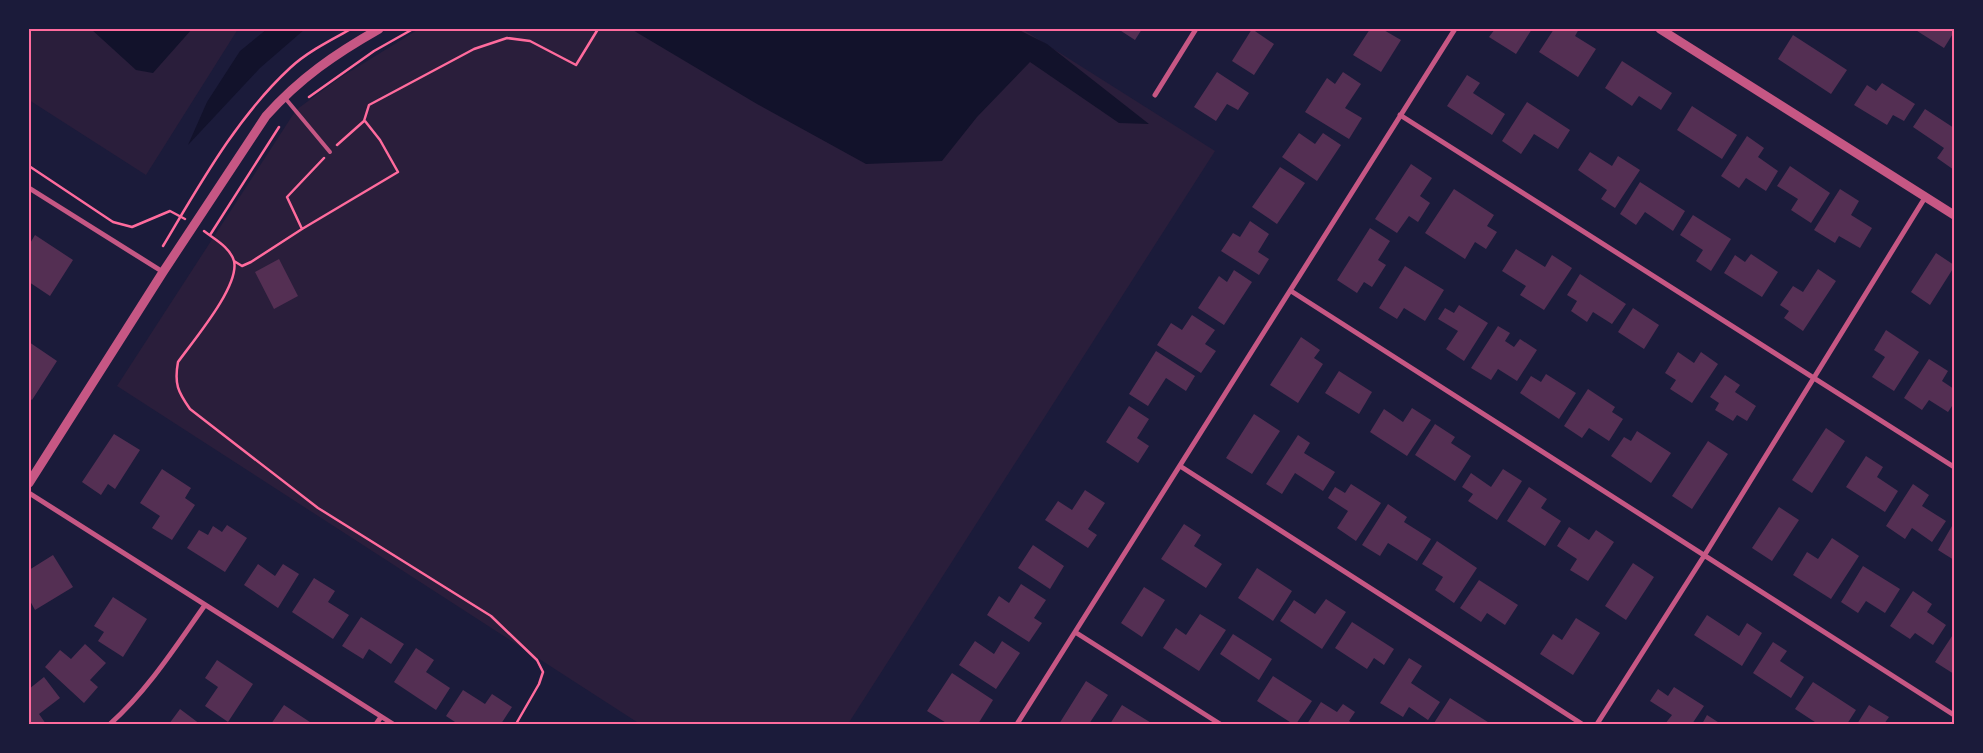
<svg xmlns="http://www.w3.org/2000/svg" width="1983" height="753" font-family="'Roboto Serif',serif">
<rect width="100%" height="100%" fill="#1b1b3a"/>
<path fill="#2a1e3b" d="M29 29H238L146 175 29 100Z
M419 29H1022L1215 151 848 724H640L117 386 296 110 338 79Z"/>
<path fill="#12122b" d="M91 29H192L153 73 136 70Z
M267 29H305L260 68 188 145 207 102 240 51Z
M631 29H1017L1047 44 1149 124 1119 123 1030 62 977 117 942 161 866 164 757 104Z"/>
<path fill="#542f53" d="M1118 29H1142L1135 40Z
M1252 29 1274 44 1254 75 1232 61Z
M1370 29H1382L1401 40 1381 72 1353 55Z
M1495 29H1532L1516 54 1489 37Z
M1554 29H1579L1575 36 1596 49 1578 77 1539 52Z
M1914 29H1954V32L1944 48Z
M1793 35 1847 70 1831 94 1778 59Z
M1622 61 1672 93 1661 110 1639 96 1632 106 1605 88Z
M1217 72 1249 93 1238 110 1227 104 1216 121 1194 107Z
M1343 72 1361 84 1345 108 1362 118 1349 139 1305 112 1327 78 1335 84Z
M1467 75 1480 83 1473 93 1505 114 1492 135 1447 106Z
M1882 83 1915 104 1904 121 1893 115 1887 125 1854 105 1867 85 1876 91Z
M1527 102 1570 130 1558 149 1534 134 1521 154 1502 141Z
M1692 106 1737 135 1722 159 1677 130Z
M1925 109 1954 128V170L1937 158 1944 148 1913 127Z
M1299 133 1315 144 1323 133 1341 145 1317 181 1282 157Z
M1747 136 1764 148 1758 157 1778 171 1766 191 1746 178 1739 188 1721 176Z
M1590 152 1612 166 1618 156 1640 170 1615 208 1601 199 1607 190 1578 170Z
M1411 164 1432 178 1420 196 1430 203 1418 222 1409 216 1397 233 1375 219Z
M1790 166 1830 193 1811 223 1791 210 1798 199 1777 186Z
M1280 167 1305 183 1277 224 1252 207Z
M1640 182 1685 211 1673 231 1645 212 1636 225 1620 214Z
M1454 189 1494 215 1487 226 1497 232 1486 249 1475 242 1465 259 1425 233Z
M1840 189 1859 201 1851 215 1872 228 1860 248 1839 236 1835 243 1814 230Z
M1693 215 1731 239 1711 271 1696 261 1703 250 1680 235Z
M1250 221 1269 234 1258 252 1269 259 1259 275 1221 251 1233 233 1240 237Z
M1370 228 1390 241 1378 260 1386 265 1372 287 1364 282 1357 293 1337 280Z
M35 235 73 260 50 296 29 282V245Z
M1516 249 1545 267 1552 255 1572 268 1544 310 1520 295 1526 286 1502 271Z
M1936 253 1954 265V267L1930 305 1911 292Z
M1751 254 1778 272 1762 297 1724 273 1735 255 1745 262Z
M279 259 298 296 274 309 255 272Z
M1405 266 1444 290 1425 321 1404 308 1397 319 1379 308Z
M1818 269 1836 281 1803 331 1784 318 1789 311 1780 305 1793 286 1803 292Z
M1234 270 1252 282 1224 325 1198 308 1219 276 1227 282Z
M1580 274 1626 304 1612 324 1593 312 1587 322 1571 311 1577 301 1567 295Z
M1459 305 1488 323 1464 361 1446 349 1458 331 1438 319 1445 308 1454 313Z
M1633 308 1659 325 1644 349 1618 332Z
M1192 315 1215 330 1205 344 1216 351 1201 373 1157 345 1171 323 1182 330Z
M1498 326 1510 333 1505 341 1514 347 1520 339 1537 350 1517 381 1498 369 1491 380 1471 368Z
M1886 330 1919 352 1894 391 1872 377 1885 357 1874 350Z
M1301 337 1320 350 1314 358 1323 364 1298 403 1270 385Z
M29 342 57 361 32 400 29 398Z
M1156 351 1195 376 1186 391 1166 378 1148 406 1129 394Z
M1678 352 1694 363 1701 352 1718 364 1692 403 1670 389 1676 380 1665 373Z
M1929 359 1948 371 1942 381 1954 389V403L1948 412 1929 400 1922 410 1904 398Z
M1339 371 1372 392 1359 414 1325 393Z
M1546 374 1576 393 1559 419 1520 393 1531 376 1541 382Z
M1725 375 1740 385 1735 392 1756 406 1747 421 1737 415 1733 421 1715 410 1719 403 1710 397Z
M1588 389 1615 407 1612 412 1623 419 1609 441 1589 428 1582 438 1564 426Z
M1129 406 1149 419 1137 438 1149 446 1138 463 1106 442Z
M1412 408 1431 420 1407 456 1370 432 1384 409 1403 422Z
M1254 414 1280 431 1252 474 1226 458Z
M1435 424 1455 437 1451 443 1471 456 1455 481 1415 455Z
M1826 428 1845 441 1812 493 1792 480Z
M1637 431 1671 453 1651 483 1611 456 1624 437 1631 441Z
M114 434 140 450 115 489 108 484 101 495 82 482Z
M1298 435 1310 443 1304 453 1335 472 1323 491 1295 473 1282 494 1266 484Z
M1708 441 1728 454 1692 509 1672 496Z
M1866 456 1883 467 1877 477 1898 491 1885 512 1846 487Z
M162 469 191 488 185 498 195 505 172 540 152 528 160 516 140 503Z
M1503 469 1522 481 1497 520 1468 501 1473 494 1462 487 1471 473 1491 487Z
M1351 484 1381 503 1356 541 1337 528 1348 511 1328 498 1335 487 1345 493Z
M1913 484 1929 495 1922 506 1946 521 1932 542 1912 528 1905 539 1886 526Z
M1529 487 1547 499 1541 508 1561 521 1545 546 1507 521Z
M1085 490 1105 503 1088 529 1097 535 1088 548 1045 520 1058 501 1072 510Z
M1388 504 1407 517 1404 522 1431 539 1417 561 1388 543 1380 556 1362 545Z
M1779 507 1799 520 1772 561 1752 548Z
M1184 524 1201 535 1194 546 1222 564 1206 588 1161 559Z
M227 525 247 538 225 572 187 548 199 530 208 535 213 526 222 532Z
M1952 526 1954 527V560L1938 550Z
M1569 527 1589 540 1596 530 1614 542 1588 581 1570 570 1577 559 1557 546Z
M1832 538 1859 556 1831 599 1793 575 1807 552 1818 559Z
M1437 541 1477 568 1454 603 1435 590 1443 577 1422 564Z
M1033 545 1064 566 1050 589 1018 568Z
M53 555 73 587 35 610 29 599V570Z
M1633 563 1654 577 1626 620 1605 606Z
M258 564 275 576 283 564 299 574 278 608 244 585Z
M1863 566 1900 589 1885 613 1866 601 1858 613 1841 602Z
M1257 568 1292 591 1273 621 1238 598Z
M314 578 335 591 328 602 349 615 333 639 292 612Z
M1479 580 1518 605 1505 625 1487 613 1481 622 1460 608Z
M1021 584 1046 600 1034 618 1042 623 1029 642 987 615 999 596 1009 603Z
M1144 587 1165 600 1142 637 1121 623Z
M1913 591 1932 604 1927 612 1946 625 1933 645 1915 633 1910 639 1890 626Z
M113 597 147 619 123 657 98 641 104 632 94 626Z
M1326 599 1346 612 1322 649 1280 621 1294 600 1315 614Z
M1200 614 1226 630 1199 671 1163 648 1176 628 1186 635Z
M1707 615 1739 636 1747 623 1762 633 1742 666 1694 635Z
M361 617 404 644 391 664 369 649 363 659 342 646Z
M1576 618 1600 633 1573 675 1540 654 1553 634 1562 640Z
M1352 622 1394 649 1384 665 1374 658 1367 669 1335 648Z
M1954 633V674L1935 662Z
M1233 634 1272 659 1259 680 1220 654Z
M975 641 994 654 1002 641 1020 653 996 689 959 665Z
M1773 642 1787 651 1780 661 1804 677 1791 698 1753 673Z
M85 644 106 663 90 680 98 687 84 703 45 667 60 650 71 659Z
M416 648 434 660 426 672 450 688 436 710 394 682Z
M1409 658 1422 666 1411 683 1440 702 1428 720 1409 707 1403 717 1380 703Z
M217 660 253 684 228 722 205 706 218 687 205 678Z
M952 673 993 700 978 724H948L927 711Z
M1273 676 1312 701 1296 724H1293L1257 701Z
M44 677 60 698 39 714 46 724H29V689Z
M1086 681 1108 695 1089 724H1059Z
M1813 682 1856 710 1847 724H1836L1832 722 1831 724H1818L1795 709Z
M1674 687 1704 706 1692 724H1665L1672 715 1650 701 1658 689 1668 696Z
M463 690 485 704 492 694 512 707 501 724H458L446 716Z
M1450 698 1491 724H1436L1434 723Z
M1321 702 1337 712 1343 704 1355 712 1349 721 1354 724H1307Z
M284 705 313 724H271Z
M1122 705 1153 724H1110Z
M1869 705 1889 717 1884 724H1857Z
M180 709 200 724H169Z
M1707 715 1721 724H1702Z"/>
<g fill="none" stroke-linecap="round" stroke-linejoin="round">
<path stroke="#ff6b9d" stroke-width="2.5" d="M309 97 374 51 413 29
M337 145 364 121 369 105 474 49 507 38 530 41 576 65 598 29
M29 166 113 222 132 227 170 211 185 219
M302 229 398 172 380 140 365 121
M204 231C214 239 230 247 234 261 240 286 193 341 178 362 174 384 178 392 190 409L318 508 491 616 537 660 543 672 539 684 516 724
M210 235 279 127
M163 246C200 184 237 117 290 68 307 52 331 40 351 29
M234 261 242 266 251 262 302 229 287 197 324 158"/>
<path stroke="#c65784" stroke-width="4" d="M285 98 330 152"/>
<path stroke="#c65784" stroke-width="5" d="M1155 95 1196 29
M1400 115 1954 467
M29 188 163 272
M1291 291 1954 715
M1180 466 1582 724
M29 493 393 724
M1075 632 1220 724
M110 724C148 690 176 646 205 605
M376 724 381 717
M1017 724 1455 29
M1597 724 1704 556 1926 196"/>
<path stroke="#c65784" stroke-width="9" d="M1660 29 1954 215
M29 483 163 272 266 116C300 78 335 54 379 29"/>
</g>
<rect width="1983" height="753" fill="none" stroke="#1b1b3a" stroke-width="60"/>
<rect x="30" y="30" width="1923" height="693" fill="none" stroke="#ff6b9d" stroke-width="2"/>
</svg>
